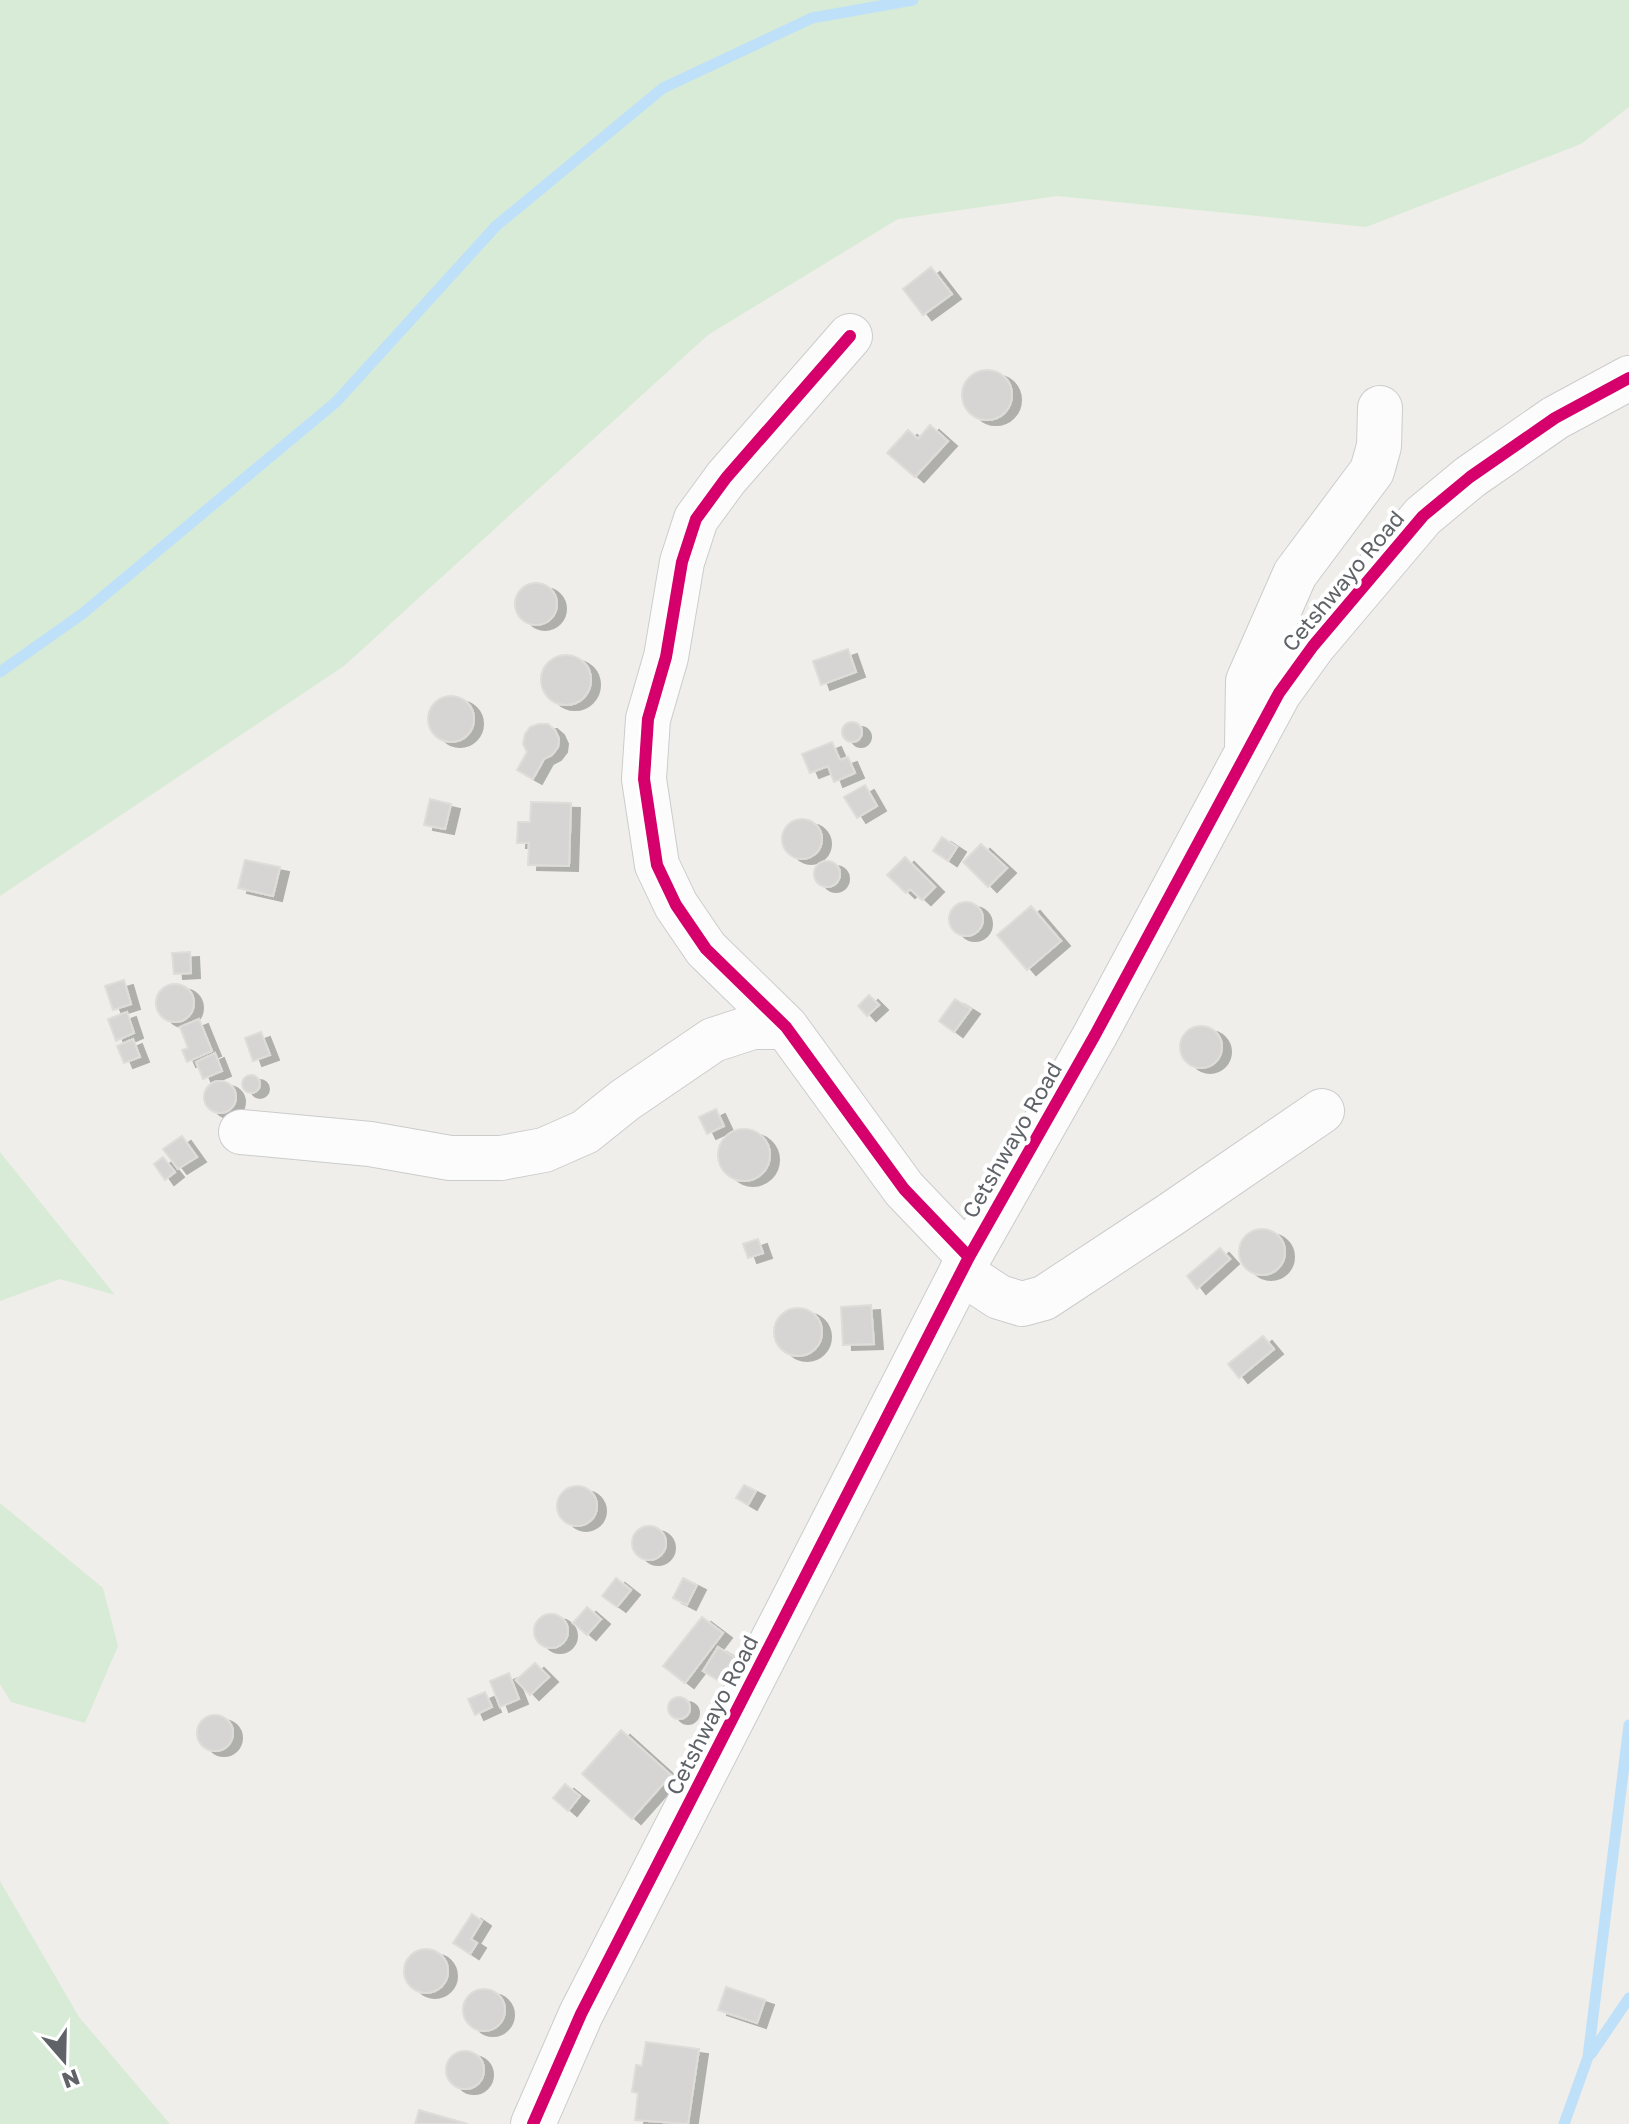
<svg xmlns="http://www.w3.org/2000/svg" width="1629" height="2124" font-family="'Golos Text',sans-serif">
<defs>
<filter id="shadow"><feDropShadow dx="9" dy="5" stdDeviation="0" flood-color="#0004"/></filter>
</defs>
<rect width="100%" height="100%" fill="#efeeea"/>
<path fill="#d8ebd6" d="M0 0H1629V107L1581 144 1366 227 1057 196 898 219 708 335 344 666 0 896Z
M0 1152 115 1295 60 1279 0 1301Z
M0 1503 103 1588 118 1646 85 1723 11 1702 0 1684Z
M0 1881 79 2017 170 2124H0Z"/>
<g fill="none" stroke-linecap="round" stroke-linejoin="round">
<path stroke="#bfe0f9" stroke-width="11" d="M0 672 82 614 336 402 496 226 663 88 812 18 913 0
M1591 2054 1629 1998
M1564 2124 1588 2057 1629 1725"/>
</g>
<path fill="#d6d5d3" stroke="#deddd9" stroke-width="2" filter="url(#shadow)" d="M931 267 952 294 923 315 903 289Z
M962 395a25 25 0 1 1 50 0a25 25 0 1 1-50 0Z
M930 425 948 441 915 477 887 453 908 430 918 439Z
M515 604a21 21 0 1 1 42 0a21 21 0 1 1-42 0Z
M848 649 856 672 821 685 813 661Z
M541 680a25 25 0 1 1 50 0a25 25 0 1 1-50 0Z
M428 719a23 23 0 1 1 46 0a23 23 0 1 1-46 0Z
M842 732a10 10 0 1 1 20 0a10 10 0 1 1-20 0Z
M539 724H548L555 730 559 739 558 747 552 755 544 759 533 779 517 770 527 752 523 744 525 734 530 727Z
M832 742 840 760 848 757 855 773 834 782 828 766 810 773 802 754Z
M865 785 877 806 857 818 844 797Z
M430 799 451 804 445 829 424 825Z
M531 802 571 803 569 866 528 865 529 843H517L518 822H530Z
M782 839a20 20 0 1 1 40 0a20 20 0 1 1-40 0Z
M942 837 957 847 948 861 933 851Z
M981 844 1007 868 988 887 963 862Z
M905 857 935 887 922 900 910 889 906 893 887 875Z
M245 860 280 867 273 896 238 888Z
M814 874a13 13 0 1 1 26 0a13 13 0 1 1-26 0Z
M949 919a17 17 0 1 1 34 0a17 17 0 1 1-34 0Z
M1031 906 1061 941 1027 970 997 935Z
M190 952 191 973 174 974 172 953Z
M124 980 131 1004 113 1010 105 986Z
M156 1003a19 19 0 1 1 38 0a19 19 0 1 1-38 0Z
M869 995 879 1005 867 1016 858 1006Z
M955 999 971 1009 954 1032 939 1021Z
M127 1012 134 1033 116 1041 108 1019Z
M199 1019 212 1051 187 1062 182 1050 188 1048 180 1027Z
M1180 1047a21 21 0 1 1 42 0a21 21 0 1 1-42 0Z
M261 1032 270 1055 253 1061 245 1038Z
M133 1039 140 1057 124 1063 117 1046Z
M215 1053 222 1071 203 1079 196 1062Z
M242 1084a9 9 0 1 1 18 0a9 9 0 1 1-18 0Z
M204 1097a16 16 0 1 1 32 0a16 16 0 1 1-32 0Z
M716 1109 724 1126 707 1134 699 1117Z
M718 1155a26 26 0 1 1 52 0a26 26 0 1 1-52 0Z
M182 1136 197 1157 178 1169 163 1149Z
M163 1157 175 1172 165 1180 154 1164Z
M1239 1252a23 23 0 1 1 46 0a23 23 0 1 1-46 0Z
M758 1239 763 1253 748 1258 743 1244Z
M1220 1248 1230 1259 1197 1289 1187 1276Z
M871 1305 874 1344 843 1345 841 1307Z
M774 1332a24 24 0 1 1 48 0a24 24 0 1 1-48 0Z
M1263 1336 1274 1349 1239 1378 1228 1364Z
M744 1485 756 1491 748 1505 736 1498Z
M557 1506a20 20 0 1 1 40 0a20 20 0 1 1-40 0Z
M632 1543a17 17 0 1 1 34 0a17 17 0 1 1-34 0Z
M616 1578 631 1590 617 1607 602 1596Z
M683 1578 697 1585 687 1605 673 1598Z
M587 1607 601 1619 587 1635 573 1623Z
M534 1631a17 17 0 1 1 34 0a17 17 0 1 1-34 0Z
M702 1617 723 1633 685 1683 663 1666Z
M718 1647 734 1657 719 1681 703 1671Z
M535 1663 549 1677 530 1695 516 1680Z
M509 1673 519 1699 500 1707 490 1681Z
M485 1692 492 1707 475 1715 468 1699Z
M668 1708a11 11 0 1 1 22 0a11 11 0 1 1-22 0Z
M197 1733a18 18 0 1 1 36 0a18 18 0 1 1-36 0Z
M621 1730 671 1775 632 1819 582 1774Z
M565 1784 580 1796 568 1811 553 1798Z
M472 1914 482 1921 471 1939 477 1943 470 1954 453 1943Z
M404 1971a22 22 0 1 1 44 0a22 22 0 1 1-44 0Z
M726 1987 765 2000 757 2023 718 2010Z
M463 2010a21 21 0 1 1 42 0a21 21 0 1 1-42 0Z
M646 2042 699 2049 688 2124 635 2120 638 2093 632 2092 636 2065 642 2066Z
M446 2070a19 19 0 1 1 38 0a19 19 0 1 1-38 0Z
M419 2110 468 2124H415Z"/>
<g fill="none" stroke-linecap="round" stroke-linejoin="round">
<defs>
<path id="minor" d="M850 336 726 478 696 519 682 562 666 657 648 719 644 779 657 865 676 905 706 949 786 1027 904 1189 969 1257
M1247 745 1248 681 1295 574 1372 471 1379 446 1380 408
M241 1132 370 1144 450 1158H501L544 1150 585 1132 625 1100 713 1040 753 1027H786
M961 1272 999 1297 1022 1304 1044 1298 1170 1215 1322 1111
M533 2124 581 2014 969 1257 1095 1035 1279 693 1313 646 1423 516 1470 477 1555 418 1629 378"/>
</defs>
<use href="#minor" stroke="#cbcccc" stroke-width="46"/>
<use href="#minor" stroke="#fdfcfc" stroke-width="44"/>
<defs>
<path id="cycleway" d="M850 336 726 478 696 519 682 562 666 657 648 719 644 779 657 865 676 905 706 949 786 1027 904 1189 969 1257
M533 2124 581 2014 969 1257 1095 1035 1279 693 1313 646 1423 516 1470 477 1555 418 1629 378"/>
</defs>
<use href="#cycleway" stroke="#fff" stroke-width="17"/>
<use href="#cycleway" stroke="#d6006c" stroke-width="12"/>
</g>
<g text-anchor="middle" stroke-width="8" stroke-linejoin="round" paint-order="stroke">
<g font-size="22" fill="#5f6368" stroke="#fff">
<text transform="translate(1343 581) rotate(-50)" y="8">Cetshwayo Road</text>
<text transform="translate(1012 1140) rotate(-60)" y="8">Cetshwayo Road</text>
<text transform="translate(712 1715) rotate(-63)" y="8">Cetshwayo Road</text>
</g>
</g>
<g transform="translate(64 2060) rotate(160)" stroke="#ffffff" stroke-width="6" paint-order="stroke">
<path d="M0-6L14 30L0 20L-14 30Z" fill="#5f6368"/>
<text y="-12" font-size="22" font-weight="bold" text-anchor="middle" fill="#5f6368">N</text>
</g>
</svg>
